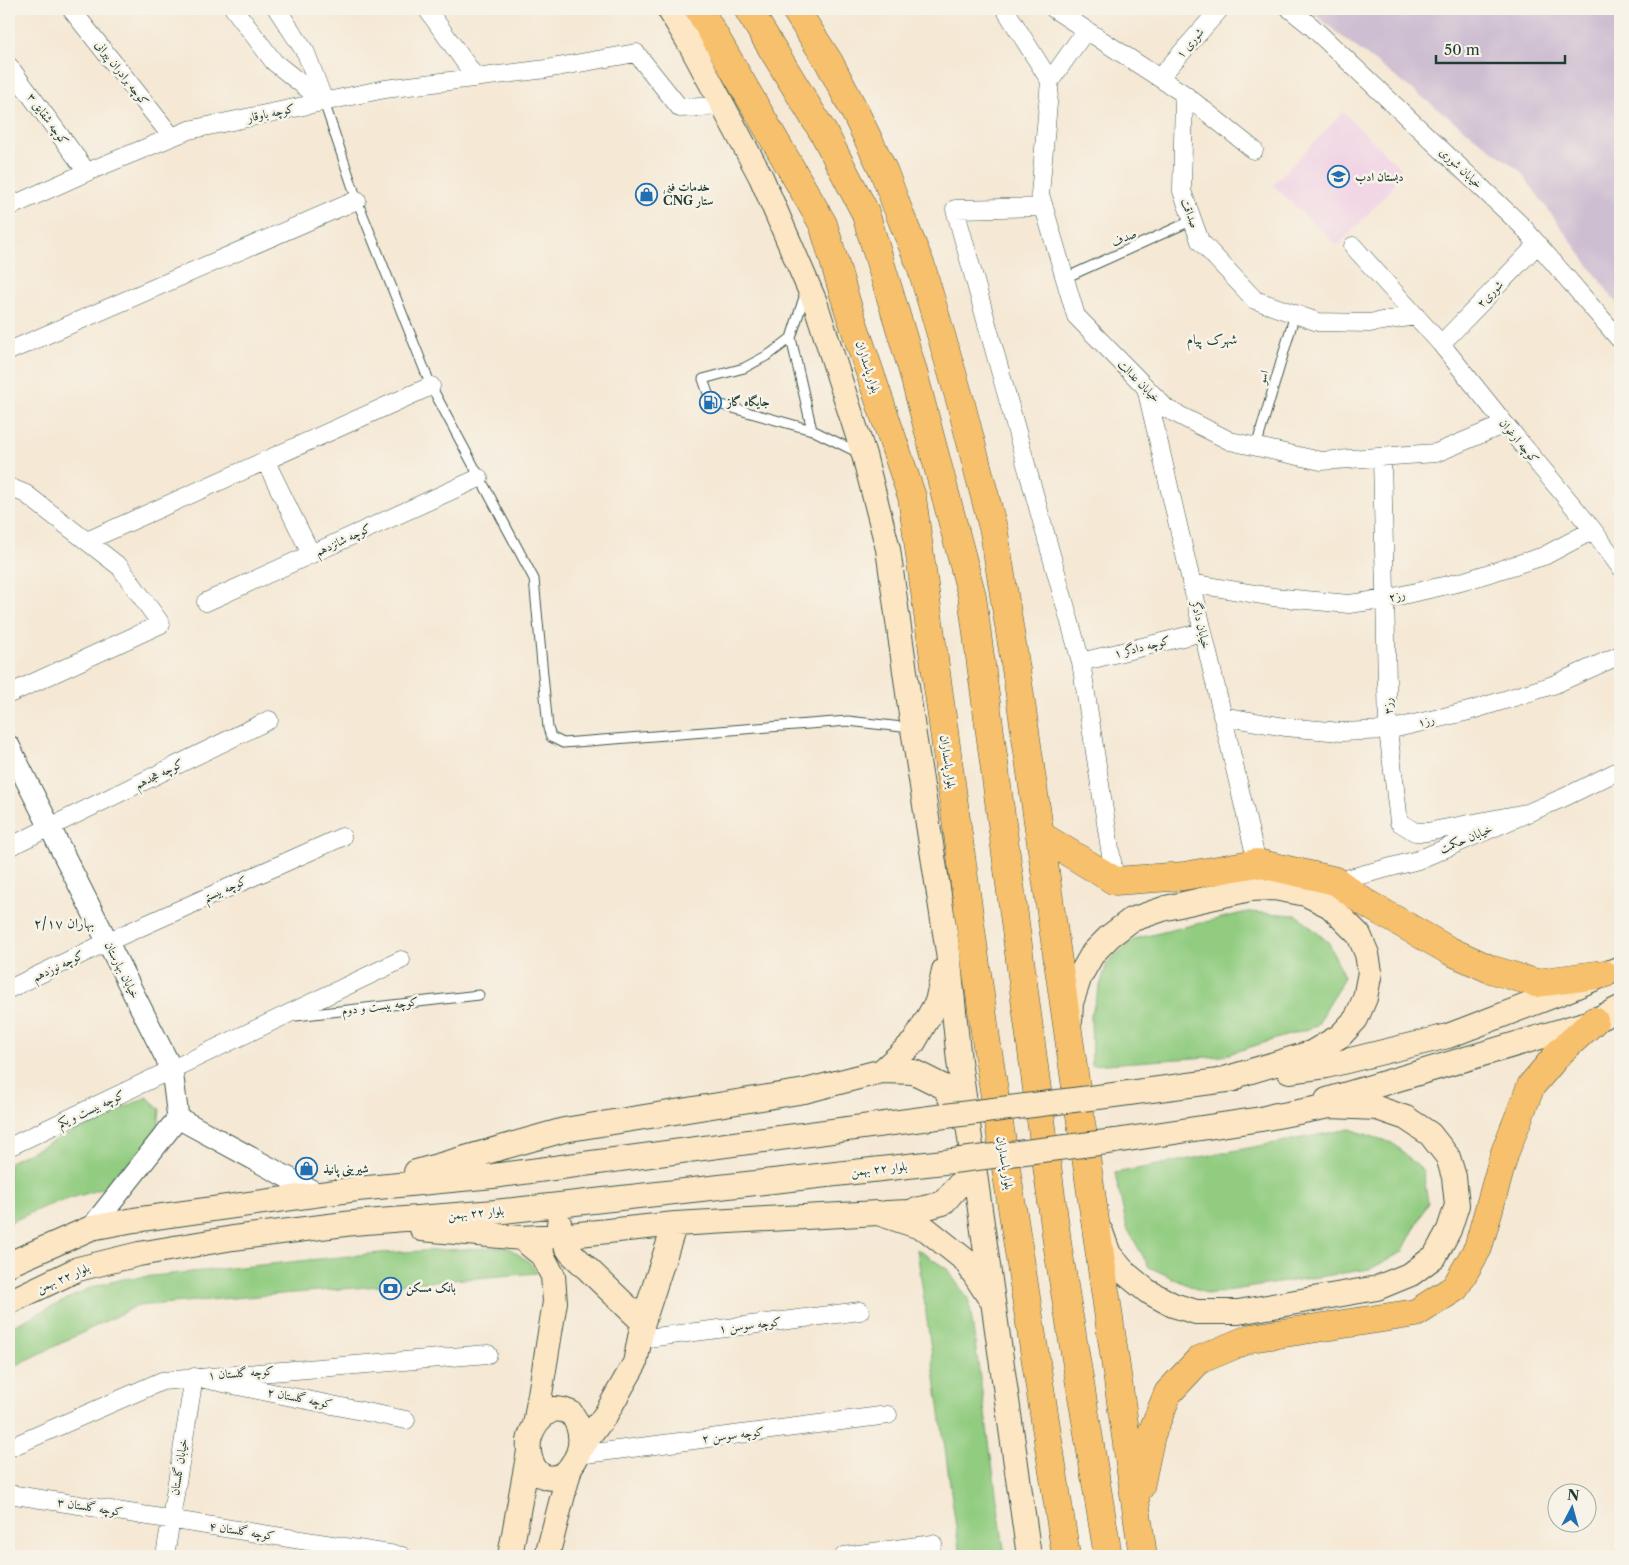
<svg xmlns="http://www.w3.org/2000/svg" width="1629" height="1565" font-family="'Libre Caslon Text',Amiri,serif">
<rect width="100%" height="100%" fill="#f7f3e8"/>
<filter id="ink" filterUnits="userSpaceOnUse"><feTurbulence type="fractalNoise" baseFrequency=".02" numOctaves="2"/><feDisplacementMap in="SourceGraphic" scale="10" xChannelSelector="R" yChannelSelector="G"/><feConvolveMatrix kernelMatrix="1 2 1 2 8 2 1 2 1" color-interpolation-filters="sRGB"/></filter>
<filter id="wash" filterUnits="userSpaceOnUse"><feTurbulence type="fractalNoise" baseFrequency=".0096" numOctaves="4" result="noise"/><feDisplacementMap in="SourceGraphic" scale="20" xChannelSelector="R" yChannelSelector="G"/><feGaussianBlur stdDeviation="1.12" result="paint"/><feColorMatrix in="noise" values="0 0 0 0 0 0 0 0 0 0 0 0 0 0 0 0 0 1.4 0 .05"/><feComposite in="paint" operator="in"/></filter>
<g filter="url(#wash)">
<rect width="100%" height="100%" fill="#f5e8d4"/>
<path fill="#f0d0e4" d="M1343 112 1401 169 1390 190 1338 246 1273 185Z"/>
<path fill="#cebed1" d="M1309 9H1620V308L1520 171 1341 36Z"/>
<path fill="#91cc80" stroke="#58845a" d="M1247 912 1297 915 1329 943 1344 977 1317 1026 1222 1056 1092 1065 1091 1015 1107 963 1134 939Z
M147 1097 160 1109 158 1131 118 1184 48 1205 9 1223V1162Z
M1350 1129 1392 1143 1423 1171 1428 1203 1402 1252 1370 1269 1207 1294 1149 1267 1127 1228 1115 1173Z
M508 1247 529 1262 537 1273 136 1306 9 1369V1328L92 1287 123 1279 379 1253Z
M917 1249 947 1269 969 1300 1005 1556H960Z"/>
</g>
<g filter="url(#ink)">
<g fill="none" stroke-linecap="round" stroke-linejoin="round">
<defs>
<path id="service" d="M324 102 357 200 431 386 534 579 548 728 551 737 563 743 848 721 911 728
M1065 278 1193 220
M806 291 791 338 770 354 744 368 703 379 711 402 812 430 859 453
M791 338 812 430
M1256 447 1295 314
M296 1016 479 995"/>
<path id="minor" d="M71 9 172 137
M234 9 274 62 324 102
M277 9 306 53 324 101
M427 9 476 78
M1005 9 1050 81
M1054 9 1184 94 1182 191 1200 241 1255 300 1318 322 1369 323 1416 316
M1290 9 1311 26 1523 227 1620 340
M1086 30 1050 81 1040 194 1076 316 1167 409 1230 441 1321 461 1436 453 1505 424
M9 66 87 172
M1160 77 1220 9
M1184 94 1254 150
M9 207 87 172 189 130 385 89 546 69 636 53 680 108 723 106
M1044 207 955 209 1081 662 1115 881
M1353 246 1441 344 1505 424 1593 530 1620 567
M1441 344 1538 244
M9 351 357 200
M1146 388 1257 863
M1382 457 1388 730 1399 822 1415 832H1427L1526 813
M265 460 311 554
M9 487 26 494 120 567 161 624 9 694
M87 541 431 386
M1191 583 1273 597 1349 604 1385 599 1461 582 1544 556 1593 530
M206 602 479 478
M1081 662 1203 632
M1222 716 1285 727 1341 732 1388 730 1469 711 1553 685 1620 655
M9 847 269 720
M1331 883 1418 860 1565 797 1620 770
M9 989 107 942 342 837
M9 1147 401 960
M640 1339 860 1311
M9 1448 162 1381 488 1354
M578 1455 888 1415
M9 1494 402 1556
M165 1556 194 1377 406 1420
M844 1556 933 1544"/>
<path id="tertiary" d="M9 746 172 1070 178 1118
M178 1118 318 1194
M91 1228 178 1118"/>
<path id="secondary" d="M669 9 690 44 761 177 815 302 864 455 888 549 913 729 948 952 959 1061 1029 1556
M1070 1021 1071 1003 1080 976 1093 953 1110 936 1131 920 1166 908 1250 889 1274 888 1306 894 1330 906 1359 935 1367 954 1370 972 1365 998 1356 1019 1340 1036 1311 1053 1218 1081
M882 1071 914 1072 944 1087 963 1119
M1289 1071 1326 1066 1448 1036 1565 991 1620 968
M1106 1096 1234 1079
M1327 1100 1594 1021 1620 1008
M1115 1141 1261 1119 1276 1115
M416 1172 564 1130 805 1091 882 1071 914 1042 937 1002 944 970
M887 1213 909 1212 943 1203 965 1178 967 1155
M559 1223 560 1236 570 1252 643 1322
M422 1229 521 1238 560 1236 675 1224 878 1213 926 1229 965 1260 989 1297
M1101 1232 1109 1254 1125 1273 1147 1291 1173 1305 1196 1312H1238L1377 1288 1411 1274 1435 1256 1449 1230 1457 1205 1454 1177 1448 1157 1430 1134 1406 1118 1377 1108 1330 1106 1261 1119
M521 1238 542 1255 553 1276 555 1302 535 1425
M9 1264 91 1228 134 1220 357 1189 493 1176 945 1116
M9 1302 78 1269 139 1254 233 1238 353 1223 495 1212 953 1161
M554 1409 563 1410 571 1413C583 1429 584 1449 571 1466 568 1471 562 1476 556 1477 535 1482 527 1457 529 1441 532 1426 541 1415 554 1409Z
M580 1449 606 1414 635 1363 643 1322 675 1224
M510 1556 529 1451
M547 1556 570 1468"/>
<path id="primary" d="M699 9 823 224 848 308 912 497 986 1039 1066 1556
M748 9 826 137 865 212 912 368 972 596 1058 1249 1108 1556
M795 9 829 62 856 114 884 172 902 220 921 266 960 400 994 532 1018 682 1143 1556
M1040 835 1115 881 1184 876 1257 863 1336 881 1364 902 1450 951 1490 969 1536 983 1604 974
M1140 1487 1151 1435 1168 1393 1199 1360 1251 1338 1416 1313 1455 1288 1478 1248 1505 1152 1531 1086 1559 1053 1594 1021"/>
</defs>
<use href="#service" stroke="#3f574c" stroke-width="11"/>
<use href="#minor" stroke="#3f574c" stroke-width="19"/>
<use href="#tertiary" stroke="#3f574c" stroke-width="23"/>
<use href="#secondary" stroke="#3f574c" stroke-width="26"/>
<use href="#primary" stroke="#3f574c" stroke-width="29"/>
<use href="#service" stroke="#fff" stroke-width="9"/>
<use href="#minor" stroke="#fff" stroke-width="18"/>
<use href="#tertiary" stroke="#fff" stroke-width="21"/>
<use href="#secondary" stroke="#fce6c4" stroke-width="24"/>
<use href="#primary" stroke="#f7c06c" stroke-width="28"/>
<defs>
<path id="secondary-bridge" d="M945 1116 1106 1096
M953 1161 1115 1141"/>
</defs>
<use href="#secondary-bridge" stroke="#3f574c" stroke-width="26" stroke-linecap="butt"/>
<use href="#secondary-bridge" stroke="#fce6c4" stroke-width="24"/>
</g>
</g>
<defs>
<symbol id="school-ring" viewBox="-11 -11 22 22"><circle r="9.5" fill="#f7f3e8" stroke="#1f6fb2" stroke-width="1.5"/><path d="M0-5L7-2L0 1L-7-2ZM-4 1L0 2.5L4 1V4Q0 6-4 4Z" fill="#1f6fb2"/></symbol>
<symbol id="shop-ring" viewBox="-11 -11 22 22"><circle r="9.5" fill="#f7f3e8" stroke="#1f6fb2" stroke-width="1.5"/><path d="M-5-2.5h2.3a2.7 3.5 0 0 1 5.4 0H5L5.5 6h-11ZM-1.5-2.5h3a1.5 2.3 0 0 0-3 0Z" fill="#1f6fb2"/></symbol>
<symbol id="fuel-ring" viewBox="-11 -11 22 22"><circle r="9.5" fill="#f7f3e8" stroke="#1f6fb2" stroke-width="1.5"/><path d="M-5.5-6h7V0h2V4h1.3V-2.5L3-4.5l.8-.8L6-3V5H2.5V1h-1V6h-7ZM-4.2-4.7v3.2H.2V-4.7Z" fill="#1f6fb2"/></symbol>
<symbol id="bank-ring" viewBox="-11 -11 22 22"><circle r="9.5" fill="#f7f3e8" stroke="#1f6fb2" stroke-width="1.5"/><path d="M-6-4H6V4H-6ZM0-2.3a2.3 2.3 0 1 0 0 4.6a2.3 2.3 0 1 0 0-4.6Z" fill="#1f6fb2"/></symbol>
</defs>
<g fill-rule="evenodd">
<use href="#school-ring" x="1326" y="164" width="25" height="25"/>
<use href="#shop-ring" x="634" y="182" width="25" height="25"/>
<use href="#fuel-ring" x="698" y="390" width="25" height="25"/>
<use href="#shop-ring" x="294" y="1156" width="25" height="25"/>
<use href="#bank-ring" x="378" y="1276" width="25" height="25"/>
</g>
<g text-anchor="middle" stroke-width="5" stroke-linejoin="round" paint-order="stroke">
<g font-size="12" fill="#1f3d34" stroke="#f7f3e8">
<text transform="translate(1190 43) rotate(-49)" y="4">شوری ۱</text>
<text transform="translate(122 73) rotate(52)" y="4">کوچه برادران پیرانی</text>
<text transform="translate(271 113) rotate(-12)" y="4">کوچه باوقار</text>
<text transform="translate(48 119) rotate(54)" y="4">کوچه شقایق ۳</text>
<text transform="translate(1461 168) rotate(43)" y="4">خیابان شوری</text>
<text transform="translate(1190 213) rotate(70)" y="4">صداقت</text>
<text transform="translate(1124 238) rotate(-24)" y="4">صدف</text>
<text transform="translate(1490 294) rotate(-46)" y="4">شوری۲</text>
<text transform="translate(868 367) rotate(72)" y="4">بلوار پاسداران</text>
<text transform="translate(1263 377) rotate(-74)" y="4">اسو</text>
<text transform="translate(1139 381) rotate(45)" y="4">خیابان عدالت</text>
<text transform="translate(1519 441) rotate(50)" y="4">کوچه ارغوان</text>
<text transform="translate(343 540) rotate(-25)" y="4">کوچه شانزدهم</text>
<text transform="translate(1397 596) rotate(-13)" y="4">رز۲</text>
<text transform="translate(1201 625) rotate(77)" y="4">خیابان دادگر</text>
<text transform="translate(1142 647) rotate(-14)" y="4">کوچه دادگر ۱</text>
<text transform="translate(1388 706) rotate(-91)" y="4">رز۳</text>
<text transform="translate(1426 721) rotate(-14)" y="4">رز۱</text>
<text transform="translate(948 762) rotate(82)" y="4">بلوار پاسداران</text>
<text transform="translate(159 774) rotate(-26)" y="4">کوچه هجدهم</text>
<text transform="translate(1466 839) rotate(-23)" y="4">خیابان حکمت</text>
<text transform="translate(225 889) rotate(-24)" y="4">کوچه بیستم</text>
<text transform="translate(58 966) rotate(-26)" y="4">کوچه نوزدهم</text>
<text transform="translate(122 970) rotate(63)" y="4">خیابان بهارستان</text>
<text transform="translate(380 1006) rotate(-7)" y="4">کوچه بیست و دوم</text>
<text transform="translate(91 1109) rotate(-25)" y="4">کوچه بیست و یکم</text>
<text transform="translate(1005 1163) rotate(81)" y="4">بلوار پاسداران</text>
<text transform="translate(879 1169) rotate(-6)" y="4">بلوار ۲۲ بهمن</text>
<text transform="translate(476 1213) rotate(-5)" y="4">بلوار ۲۲ بهمن</text>
<text transform="translate(63 1278) rotate(-23)" y="4">بلوار ۲۲ بهمن</text>
<text transform="translate(750 1325) rotate(-7)" y="4">کوچه سوسن ۱</text>
<text transform="translate(241 1373) rotate(-4)" y="4">کوچه گلستان ۱</text>
<text transform="translate(300 1398) rotate(11)" y="4">کوچه گلستان ۲</text>
<text transform="translate(733 1435) rotate(-7)" y="4">کوچه سوسن ۲</text>
<text transform="translate(179 1467) rotate(-81)" y="4">خیابان گلستان</text>
<text transform="translate(90 1507) rotate(9)" y="4">کوچه گلستان ۳</text>
<text transform="translate(242 1531) rotate(9)" y="4">کوچه گلستان ۴</text>
</g>
<g font-size="12" font-weight="bold" fill="#1f3d34" stroke="#f7f3e8" text-anchor="start">
<text x="1355" y="181">دبستان ادب</text>
<text x="663" y="191">خدمات فنی‌<tspan x="663" dy="14">CNG ستار</tspan></text>
<text x="727" y="406">جایگاه گاز</text>
<text x="323" y="1173">شیرینی پانیذ</text>
<text x="406" y="1292">بانک مسکن</text>
</g>
<g font-size="14" fill="#1f3d34" stroke="#f7f3e8">
<text x="1212" y="344">شهرک پیام</text>
<text x="64" y="928">۲/۱۷ بهاران</text>
</g>
</g>
<rect width="1629" height="1565" fill="none" stroke="#f7f3e8" stroke-width="30"/>
<g transform="translate(1572 1508) rotate(6)"><circle r="24" fill="#f7f3e8" stroke="#a1aaa0"/>
<path d="M0-4L9 19L0 12L-9 19Z" fill="#1f6fb2"/>
<text y="-8" font-size="14" font-weight="bold" text-anchor="middle" fill="#1f3d34">N</text>
</g>
<path d="M1436 55v8h129v-8" fill="none" stroke="#1f3d34" stroke-width="2.5"/>
<text x="1444" y="55" font-size="15" fill="#1f3d34" stroke="#f7f3e8" stroke-width="4" paint-order="stroke">50 m</text>
</svg>
